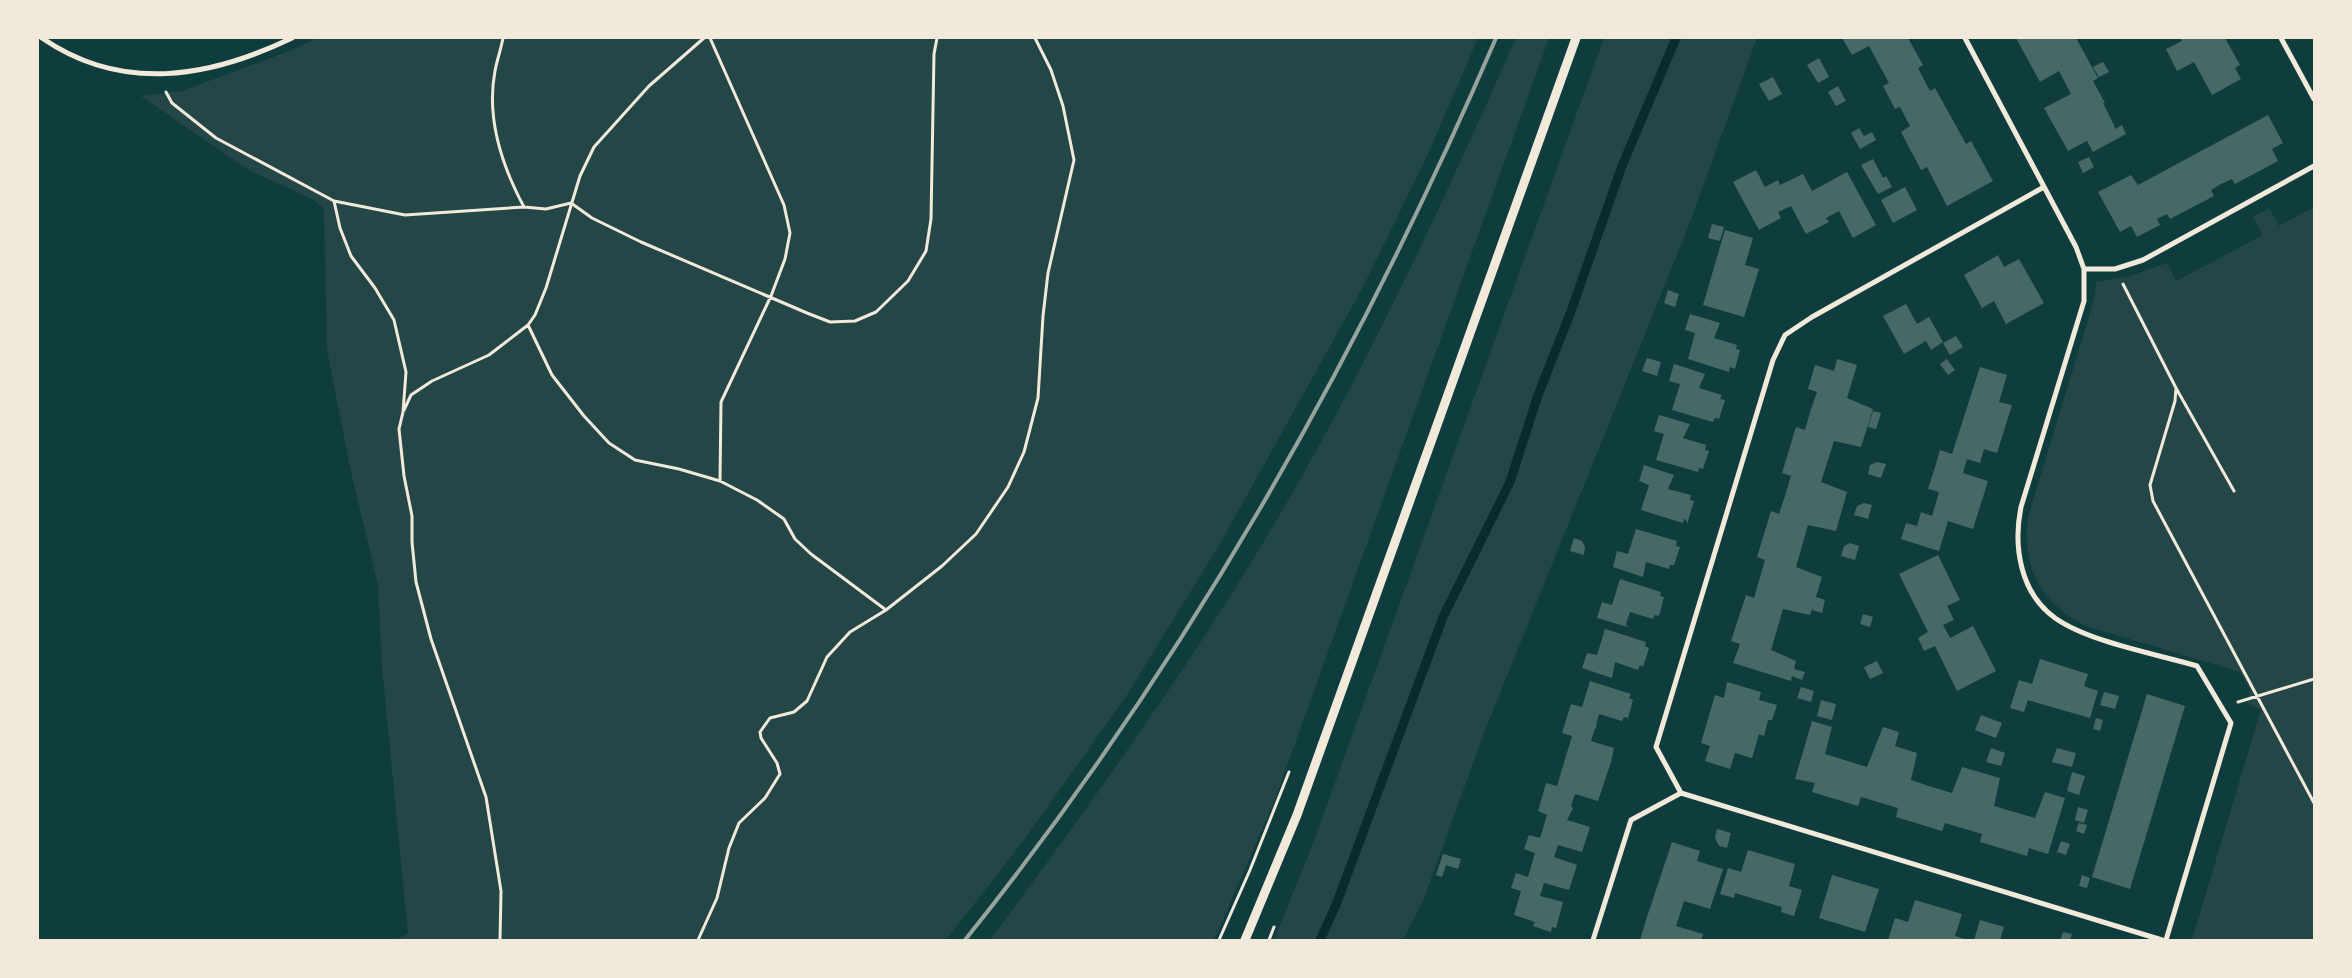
<svg xmlns="http://www.w3.org/2000/svg" width="2352" height="978" font-family="'Alegreya Sans',sans-serif">
<rect width="100%" height="100%" fill="#0f3d3e"/>
<path fill="#244646" d="M317 38H1478L1429 152 1363 287 1221 542 1127 695 1024 840 946 940H394L408 934 382 667 378 585 351 472 327 350 324 209 314 200 247 169 141 96 182 91 292 50Z
M1516 38H1549L1274 802 1214 940H990C1090 805 1189 668 1275 523 1367 367 1443 203 1516 38Z
M1604 38H1757L1687 230 1484 733 1423 901 1403 940H1274L1311 849Z
M2314 207V940H2192L2261 709 2247 704 2250 689 2240 672 2086 626C2040 603 2022 568 2028 517L2088 320 2095 293 2096 282 2127 277 2167 263 2176 281 2263 235 2253 217 2269 208 2279 226Z"/>
<g fill="none" stroke-linecap="round" stroke-linejoin="round">
<path stroke="#0a2a2b" stroke-width="9" d="M1320 940 1336 905 1443 617 1510 482 1538 395 1570 314 1622 166 1676 38"/>
</g>
<path fill="#486865" d="M1842 38H1908L1923 65 1918 68 1930 91 1935 88 1966 144 1971 141 1993 181 1947 206 1927 167 1921 170 1901 132 1910 126 1900 107 1895 109 1883 86 1889 83 1869 46 1852 55Z
M2016 38H2076L2098 78 2093 81 2105 103H2103L2114 125 2115 129 2122 125 2126 134 2093 152 2087 141 2068 151 2044 108 2071 94 2059 71 2040 82Z
M2180 38H2225L2240 65 2235 68 2241 79 2212 95 2194 62 2177 71 2166 49 2182 41Z
M1819 58 1829 77 1818 83 1807 65Z
M2103 62 2109 72 2099 77 2093 67Z
M1773 77 1782 94 1769 101 1759 84Z
M1838 86 1846 101 1836 106 1828 92Z
M2268 115 2283 143 2272 149 2278 161 2235 184 2232 179 2221 184 2211 190 2214 196 2170 219 2167 214 2157 219 2160 225 2137 237 2131 226 2120 232 2098 192 2131 175 2138 185Z
M1859 128 1864 136 1872 132 1876 140 1860 149 1851 133Z
M2089 157 2094 167 2083 173 2078 162Z
M1873 159 1883 178 1886 176 1892 187 1878 194 1861 165Z
M1756 170 1765 187 1778 180 1780 185 1803 174 1812 191 1847 172 1876 225 1853 238 1839 211 1826 218 1829 222 1806 234 1791 206 1778 212 1781 218 1759 230 1733 182Z
M1905 187 1917 210 1893 223 1881 200Z
M1712 224 1724 227 1720 241 1708 238Z
M1725 230 1753 238 1745 265 1759 269 1744 317 1703 305Z
M1998 255 2004 267 2019 259 2044 303 2006 324 1994 301 1982 308 1964 275Z
M1668 290 1679 294 1675 307 1664 303Z
M1906 304 1917 324 1929 317 1943 342 1931 350 1926 341 1904 354 1883 316Z
M1690 314 1720 323 1714 338 1737 345 1736 349 1740 350 1735 369 1730 367 1729 372 1688 359 1695 333 1685 330Z
M1956 336 1963 347 1950 355 1943 343Z
M1647 358 1661 362 1657 376 1642 371Z
M1837 359 1857 365 1847 398 1873 409 1861 447 1834 441 1821 482 1847 492 1836 531 1808 525 1796 567 1822 577 1816 597 1825 600 1822 613 1812 610 1815 601 1810 615 1783 609 1771 650 1796 661 1794 669 1805 672 1802 680 1792 676 1791 681 1733 663 1740 644 1731 641 1746 595 1754 598 1765 560 1757 557 1771 511 1779 514 1785 496 1791 476 1782 473 1796 427 1805 430 1811 409 1817 392 1808 389 1815 365 1834 371Z
M1947 359 1955 370 1948 375 1940 364Z
M1674 364 1705 374 1699 388 1722 395 1720 399 1725 400 1719 419 1715 418 1713 422 1672 410 1680 384 1669 381Z
M1980 367 2007 375 1999 402 2012 405 1997 453 1984 449 1980 463 1967 459 1963 473 1988 481 1973 529 1948 521 1939 551 1901 539 1906 523 1917 526 1921 512 1932 516 1939 492 1928 489 1936 464 1940 450 1952 454Z
M1873 411 1881 413 1876 429 1868 427Z
M1659 415 1690 424 1683 438 1706 445 1705 450 1709 451 1703 469 1699 468 1698 472 1656 460 1664 434 1654 431Z
M1877 462 1886 464 1881 478 1868 474 1870 465Z
M1644 465 1674 475 1668 489 1691 495 1690 500 1694 501 1687 524 1686 520 1684 519 1683 523 1641 510 1649 485 1639 481Z
M1864 503 1872 505 1868 519 1854 515 1857 506Z
M1636 529 1677 541 1676 546 1680 547 1674 565H1670L1669 569 1646 562 1643 577 1613 567 1617 551 1628 554Z
M1574 538 1582 541 1585 547 1584 555 1570 551Z
M1850 543 1859 546 1855 560 1841 556 1844 546Z
M1938 555 1960 600 1947 606 1954 620 1943 625 1950 638 1973 626 1996 671 1957 691 1935 646 1924 651 1918 638 1928 632 1899 574Z
M1620 579 1661 592 1660 596 1664 597 1659 616 1655 615 1653 619 1630 612 1626 624 1628 627 1597 618 1602 602 1612 605Z
M1863 614 1873 617 1870 627 1860 624Z
M1605 629 1646 642 1645 646 1649 648 1643 667 1640 665 1638 670 1615 662 1612 678 1582 668 1587 653 1597 655Z
M2040 659 2088 674 2084 686 2098 691 2090 718 2028 700 2024 712 2010 708 2019 680 2032 684Z
M1877 661 1883 673 1870 679 1864 667Z
M1590 681 1631 694 1629 698 1633 700 1628 718 1624 717 1622 721 1599 714 1596 726 1597 729 1595 728 1591 741 1614 748 1611 762 1598 801 1575 794 1571 806 1573 808 1567 820 1590 827 1582 852 1558 845 1554 857 1577 865 1569 890 1544 883 1540 896 1563 902 1556 928 1552 927 1551 932 1533 926 1535 922 1514 915 1521 891 1511 888 1516 873 1528 877 1535 853 1524 849 1529 835 1540 838 1547 815 1538 811 1546 783 1557 786 1572 736 1562 733 1571 704 1582 707Z
M1727 682 1761 692 1759 700 1777 705 1772 720H1768L1764 736 1759 734 1752 758 1735 753 1730 769 1705 761 1710 746 1701 743 1715 695 1724 698Z
M1801 687 1814 691 1811 702 1797 698Z
M2104 692 2119 696 2115 709 2100 705Z
M2147 694 2185 706 2130 889 2092 877Z
M1821 700 1836 704 1832 720 1817 716Z
M1981 715 2002 723 1996 738 1975 730Z
M2096 718 2103 720 2100 731 2093 729Z
M1812 721 1832 727 1825 754 1867 767 1883 727 1899 732 1895 746 1917 753 1911 780 1932 787 1952 793 1962 767 2000 778 1994 806 2035 818 2045 792 2065 798 2048 854 2029 848 2027 856 1980 842 1982 834 1945 823 1942 831 1896 817 1898 808 1861 797 1858 806 1812 792 1815 783 1795 779Z
M1991 748 2005 753 2001 766 1986 762Z
M2057 748 2076 753 2072 767 2052 762Z
M2072 772 2085 776 2079 795 2067 791Z
M2078 807 2088 810 2084 823 2075 820Z
M2079 823 2087 825 2084 834 2076 831Z
M1717 829 1731 833 1727 848 1719 846 1715 838Z
M2061 841 2070 844 2066 855 2057 852Z
M1672 842 1700 851 1697 861 1723 869 1710 909 1684 901 1676 926 1703 934 1701 940H1640L1647 917Z
M1748 850 1795 864 1789 886 1802 890 1794 916 1781 912 1782 907 1735 893 1734 898 1720 894 1728 868 1741 872Z
M1443 854 1461 859 1458 869 1446 865 1442 877 1436 875Z
M1832 875 1879 889 1865 932 1819 918Z
M2082 875 2090 878 2087 888 2079 886Z
M1915 900 1962 914 1955 936 1968 940H1888L1895 918 1908 922Z
M1980 920 2004 927 2000 940H1974Z
M2063 932 2072 934 2070 940H2060Z"/>
<g fill="none" stroke-linecap="round" stroke-linejoin="round">
<path stroke="#f1e9da" stroke-width="3" d="M503 38C501 49 497 60 495 71 486 118 502 166 524 207
M710 38 784 205 790 233 785 259 771 296 721 402 720 481
M166 92 172 103 216 138 334 201 405 215 524 207 546 209 571 203 592 218 641 242 807 313 830 322 855 321 876 312 908 281 926 251 931 219 934 54 937 38
M334 201 340 228 351 256 375 288 394 320 406 372 403 412 399 429 404 476 412 516V542L416 582 431 639 486 797 501 891 500 940
M2123 284 2176 388 2175 401 2150 485 2153 501 2314 803
M528 325 552 375 584 416 609 443 635 460 679 469 720 481 757 500 784 519 795 539 811 554 886 610
M2176 388 2234 491
M404 410 411 395 432 381 489 355 528 325 535 315 546 288 580 176 594 147 649 86 704 38
M2238 702 2314 679
M698 940 717 898 729 848 739 823 765 798 780 774 777 763 761 738 760 732 770 718 794 712 807 701 827 657 850 632 886 610 942 566 976 534 1008 487 1024 452 1038 398 1043 316 1048 273 1074 160 1063 106 1051 70 1035 38
M1219 940 1250 870 1289 772
M1269 940 1274 927"/>
<path stroke="#f1e9da" stroke-width="5" d="M42 38C122 93 209 78 292 38
M1965 38 2076 247 2084 269V301L2021 507C2013 546 2020 593 2055 618 2089 642 2156 654 2197 666L2231 723 2166 940
M2281 38 2314 99
M2084 269H2115L2143 260 2314 166
M1681 793 1656 747 1773 360 1785 335 1812 317 2044 187
M1681 793 2162 940
M1593 940 1631 820 1681 793"/>
<path stroke="#f1e9da" stroke-width="9" d="M1245 940 1297 815 1576 38"/>
<path stroke="#97a49c" stroke-width="4" d="M965 940C1184 667 1358 359 1496 38"/>
</g>
<rect width="2352" height="978" fill="none" stroke="#f1e9da" stroke-width="78"/>
</svg>
